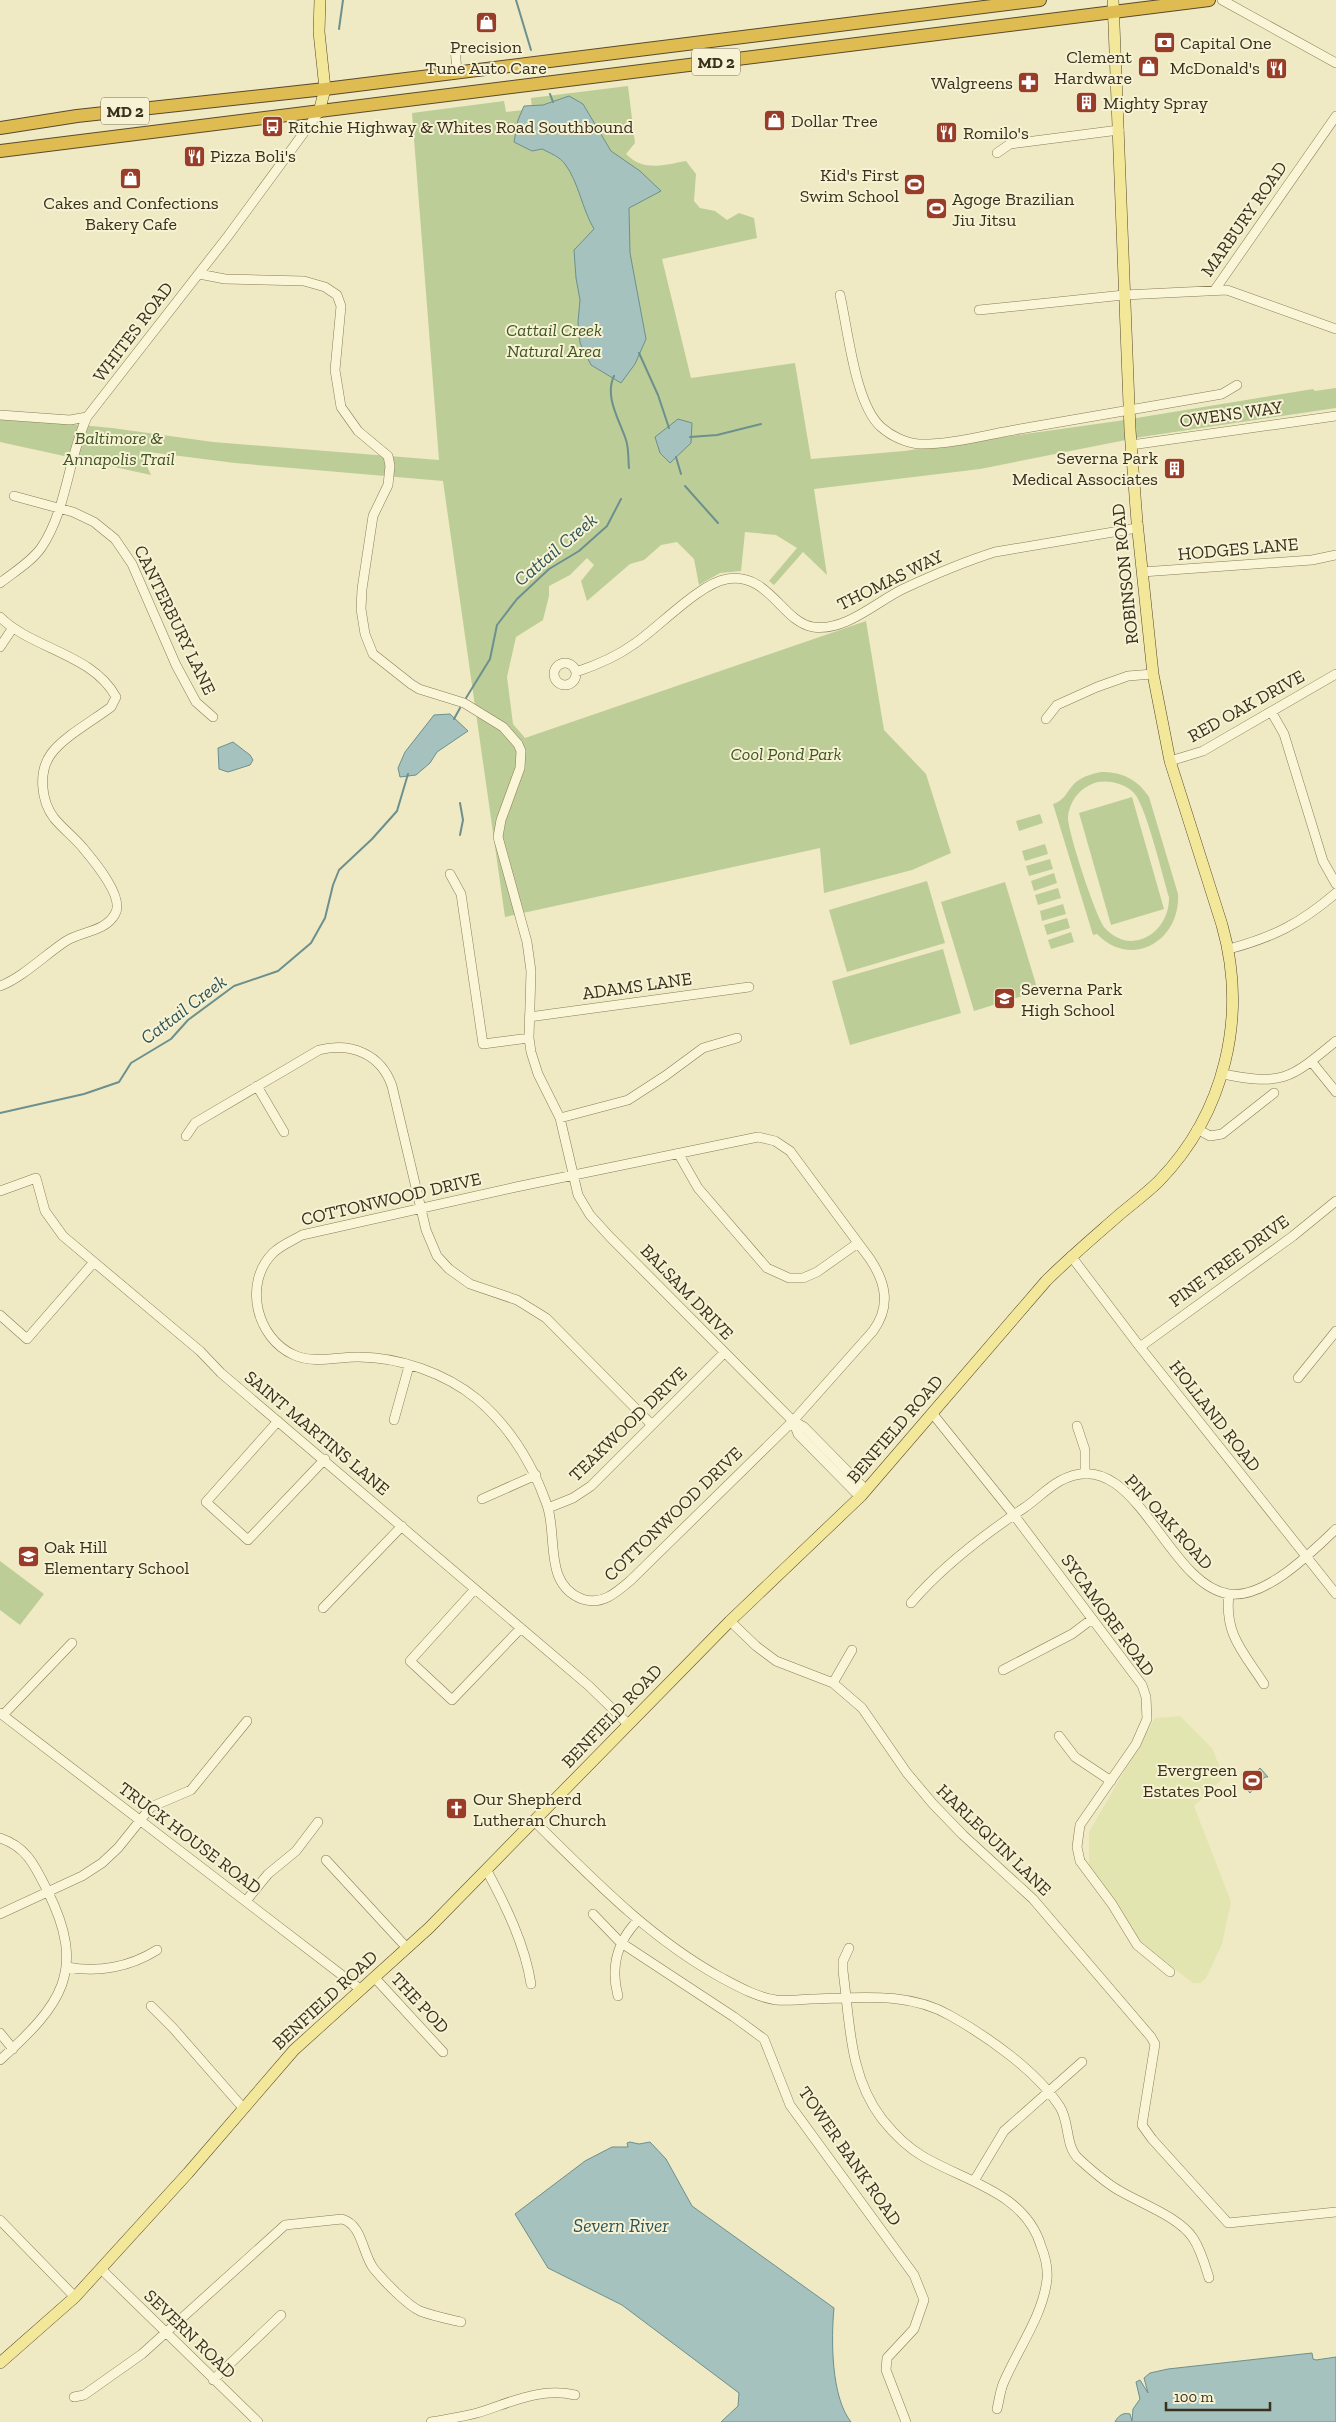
<svg xmlns="http://www.w3.org/2000/svg" width="1336" height="2422" font-family="'Zilla Slab',serif">
<rect width="100%" height="100%" fill="#efeac3"/>
<path fill="#e3e5b0" d="M1180 1716 1212 1748 1224 1777 1194 1806 1231 1902 1222 1944 1206 1978 1200 1983H1193L1142 1944 1089 1868V1832L1155 1718Z"/>
<path fill="#bdcd97" fill-rule="evenodd" d="M628 86 635 143 626 154C644 172 663 165 686 161L696 174 694 201 700 208 715 211 727 220 739 213 754 218 757 238 662 259 691 378 795 363 811 459 904 451 1118 421 1313 389 1315 391 1336 388V408L1141 437 980 469 814 489 827 575 803 552 774 585 769 581 797 548 776 535 745 532 741 571 720 573 699 585 694 559 677 542 661 545 644 560 630 564 587 601 581 581 594 565 587 558 570 575 549 586V596L543 620 516 637 507 677 513 724 525 738 866 621 884 730 926 774 951 853 912 870 824 893 820 848 505 917 443 481 235 463 140 451 151 475 0 442V417L112 428 213 442 439 460 412 113 504 101 506 112 532 109 531 98Z
M1101 772C1122 771 1138 780 1149 797L1178 894C1181 940 1132 970 1097 934L1093 935 1053 804C1065 800 1065 794 1073 785 1080 777 1091 774 1101 772ZM1098 782C1111 780 1125 784 1134 793 1146 806 1163 877 1169 897 1170 933 1131 957 1105 928 1096 918 1067 829 1068 817 1070 799 1082 786 1098 782Z
M1132 797 1164 909 1111 925 1079 813Z
M1040 814 1043 823 1019 831 1016 821Z
M1045 844 1048 854 1025 861 1022 851Z
M1050 859 1053 869 1029 876 1026 866Z
M1054 873 1057 883 1034 891 1031 881Z
M927 881 945 943 847 972 829 910Z
M1005 882 1038 991 974 1011 941 902Z
M1058 888 1061 898 1038 905 1035 895Z
M1063 904 1066 914 1042 921 1040 911Z
M1067 918 1070 928 1047 935 1044 925Z
M1071 932 1074 942 1051 949 1048 940Z
M943 949 961 1013 850 1045 832 981Z
M0 1561 44 1594 20 1625 0 1610Z"/>
<path fill="#a5c2be" stroke="#6c908e" d="M569 96 583 104 611 151 640 171 661 191 629 208 630 253 646 339 635 364 621 383 591 365 580 343 578 322 580 300 576 278 574 250 594 229C582 209 579 183 565 164 560 157 550 153 542 149L532 151 514 142 518 120 524 106 543 105Z
M678 419 692 423 691 443 670 463 660 453 655 437Z
M450 714 468 731 437 752 430 763 416 775 400 777 398 768 405 752 434 715Z
M233 742 250 755 253 760 250 765 228 772 219 769 218 748Z
M1260 1768 1268 1777H1265L1250 1793 1242 1784 1246 1781 1242 1774 1246 1772 1251 1777Z
M630 2142 639 2144 650 2142 666 2159 692 2206 834 2308C831 2339 831 2397 851 2422H721L738 2406 739 2393 622 2305 548 2268 515 2214 585 2161 612 2147H628L627 2143Z
M1312 2353 1313 2359 1316 2360 1336 2357V2422H1115C1118 2416 1123 2412 1130 2414L1132 2421 1133 2409 1140 2399 1136 2382 1140 2380 1148 2393 1144 2378 1150 2373 1168 2369Z"/>
<g fill="none" stroke-linecap="round" stroke-linejoin="round">
<path stroke="#6c908e" stroke-width="2" d="M516 0 531 50
M339 29 343 0
M550 94 553 102
M639 353 658 395 669 428
M614 376C604 397 620 421 626 440 629 449 628 459 629 468
M690 437 717 435 761 424
M676 457 681 474
M685 486 718 523
M466 698 490 659 497 625 517 599 549 569 579 551 607 526 621 499
M454 719 460 708
M460 835 463 820 460 803
M0 1113 84 1094 119 1082 131 1063 171 1039 188 1020 234 986 278 971 311 943 325 918 333 885 339 870 372 839 397 811 408 774"/>
<defs>
<path id="minor" d="M1222 0 1336 63
M455 47 457 72
M997 153 1010 144 1119 130
M199 274 225 279 304 281 325 287 337 295 341 306 335 370 341 407 358 431 388 456 390 466 388 485 373 516 362 589 361 609 365 634 373 654 411 684 419 689 464 703 503 727 518 744 521 751 520 768 501 820 498 837 527 942 531 971 529 1038 531 1052 538 1074 560 1118 578 1195 590 1215 610 1237 793 1421 804 1427 866 1490
M1214 291 1336 116
M840 295C848 330 855 404 881 427 891 436 906 443 919 444 950 445 989 434 1020 429 1087 417 1155 406 1222 394L1237 385
M979 310 1124 295 1227 290 1336 329
M0 415 70 420 87 417
M1131 445 1336 416
M14 496 73 512 94 522 115 539 132 564 176 665 196 702 213 717
M1142 572 1312 560 1336 555
M0 583C14 572 31 562 41 548 67 510 68 458 87 417L228 236 319 112
M0 617C32 649 93 654 116 697L111 707C94 720 63 737 51 754 38 772 41 801 54 818 63 829 75 838 83 848 94 861 125 898 115 914 105 932 82 931 66 941 46 954 22 978 0 986
M0 647 12 629
M554 674a11 11 0 1 1 22 0a11 11 0 1 1-22 0Z
M576 672C597 665 616 657 634 644 658 628 700 583 727 579 769 572 782 622 813 627 845 632 876 602 903 589 933 575 963 562 995 552L1137 528
M1272 713 1284 734 1323 861 1336 884
M1046 719 1057 705 1097 687 1128 676 1153 674
M1170 761 1203 751 1336 674
M450 874 461 894 483 1044 529 1038
M1229 949C1274 937 1301 923 1336 893
M529 1017 749 987
M1311 1061 1336 1092
M1223 1074C1283 1086 1290 1079 1336 1041
M257 1086 284 1132
M560 1118 628 1100 665 1076 703 1048 737 1038
M1197 1129 1210 1136 1222 1134 1274 1093
M186 1136 195 1123 319 1050C351 1042 381 1054 392 1086L426 1230 437 1256 449 1269 470 1284 517 1300 546 1318 652 1425
M758 1137 775 1141 790 1151 870 1259C886 1283 891 1306 873 1331L793 1421 631 1580C617 1592 602 1606 582 1599 543 1584 558 1536 547 1505 533 1465 510 1427 477 1399 445 1373 399 1357 358 1357 336 1357 315 1364 294 1355 256 1338 243 1283 273 1253 281 1245 292 1241 302 1235L516 1187Z
M678 1153 698 1188 767 1268 789 1278H803L817 1272 858 1243
M0 1191 36 1178 45 1211 63 1236 200 1351 221 1373 589 1686 628 1724
M1071 1256 1140 1347 1336 1594
M0 1315 27 1339 94 1262
M1140 1347 1293 1236 1336 1201
M1298 1378 1336 1331
M932 1413 1014 1515 1142 1685 1146 1697 1147 1719 1136 1744 1080 1825 1077 1847 1080 1861 1112 1904 1137 1945 1170 1972
M394 1420 409 1366
M278 1421 206 1502 248 1540 325 1459
M793 1421 798 1434 860 1497
M1077 1426 1085 1450V1474
M482 1499 536 1475
M548 1508 573 1498 591 1486 724 1353
M475 1589 410 1661 452 1700 521 1628
M1229 1595C1224 1634 1244 1653 1264 1684
M911 1603C941 1568 985 1534 1024 1508 1036 1500 1047 1488 1060 1481 1135 1439 1165 1585 1229 1594 1265 1599 1312 1552 1336 1529
M323 1608 402 1526
M730 1621 756 1646 776 1661 833 1683 862 1708 907 1773 933 1804 963 1835 1033 1899 1151 2037 1155 2044 1142 2125 1152 2139 1228 2223 1336 2212
M1003 1670 1072 1634 1092 1619
M833 1683 852 1650
M0 1713 360 1989
M3 1715 72 1643
M1059 1736 1075 1757 1111 1781
M534 1821C592 1878 648 1937 720 1977 737 1986 756 1997 776 2000 787 2001 799 2000 811 1999 858 1998 908 1991 951 2016 988 2037 1037 2071 1060 2107 1070 2123 1065 2147 1079 2159 1090 2169 1107 2184 1120 2191 1142 2204 1179 2217 1193 2238 1201 2250 1205 2265 1209 2278
M0 1838C27 1847 35 1866 47 1890 88 1971 61 2005 0 2060
M326 1860 407 1948
M487 1871C506 1906 525 1945 531 1984
M246 1901 268 1874 296 1851 318 1822
M0 1914 82 1876 102 1863 118 1848 151 1807 191 1790 247 1721
M593 1914 620 1942 734 2017 764 2039 790 2105 914 2275 924 2300 914 2329 887 2358 886 2370 906 2422
M849 1948 843 1961V1971C850 2023 849 2076 882 2119 894 2134 908 2148 924 2157 967 2182 1025 2193 1041 2246 1045 2256 1048 2268 1047 2279 1043 2316 1017 2350 1003 2384 1000 2392 999 2401 997 2409
M67 1967C98 1973 130 1967 157 1950
M374 1977 443 2052
M618 1996C610 1966 617 1942 638 1920
M151 2006 173 2028 244 2109
M0 2033 13 2049
M974 2181 1004 2131 1082 2062
M0 2220 75 2297
M101 2269 258 2422
M213 2380 281 2315
M74 2397 84 2395 142 2354 285 2225 342 2219C363 2225 362 2254 374 2269 384 2281 407 2305 420 2311 433 2316 448 2319 461 2322
M431 2422C446 2419 462 2417 477 2413 510 2403 539 2387 575 2395"/>
<path id="major" d="M319 112 325 89 319 32 320 0
M0 2363 75 2297 188 2173 294 2050 429 1928 730 1621 861 1496 1046 1281C1069 1258 1094 1237 1119 1215 1132 1204 1147 1193 1159 1181 1225 1113 1248 1016 1222 925L1170 761 1153 674 1137 522 1130 430 1113 0"/>
<path id="highway" d="M0 128 77 116 325 89 1040 0
M0 151 1209 0"/>
</defs>
<use href="#minor" stroke="#897c59" stroke-width="10"/>
<use href="#major" stroke="#57492e" stroke-width="12"/>
<use href="#highway" stroke="#57492e" stroke-width="14"/>
<use href="#minor" stroke="#f9f5d6" stroke-width="9"/>
<use href="#major" stroke="#f3e89a" stroke-width="11"/>
<use href="#highway" stroke="#dfbc52" stroke-width="12"/>
</g>
<defs>
<symbol id="shop-square" viewBox="-11 -11 22 22"><rect x="-9" y="-9" width="18" height="18" rx="4" fill="#993d28" stroke="#f6f2d3"/><path d="M-5-2.5h2.3a2.7 3.5 0 0 1 5.4 0H5L5.5 6h-11ZM-1.5-2.5h3a1.5 2.3 0 0 0-3 0Z" fill="#fff"/></symbol>
<symbol id="bank-square" viewBox="-11 -11 22 22"><rect x="-9" y="-9" width="18" height="18" rx="4" fill="#993d28" stroke="#f6f2d3"/><path d="M-6-4H6V4H-6ZM0-2.3a2.3 2.3 0 1 0 0 4.6a2.3 2.3 0 1 0 0-4.6Z" fill="#fff"/></symbol>
<symbol id="restaurant-square" viewBox="-11 -11 22 22"><rect x="-9" y="-9" width="18" height="18" rx="4" fill="#993d28" stroke="#f6f2d3"/><path d="M-5-6h1v4h1v-4h1v4h1v-4h1v5L-1.5 .5V6h-2V.5L-5-1ZM5-6V6H3V1.5H1.5Q1.5-4 5-6Z" fill="#fff"/></symbol>
<symbol id="pharmacy-square" viewBox="-11 -11 22 22"><rect x="-9" y="-9" width="18" height="18" rx="4" fill="#993d28" stroke="#f6f2d3"/><path d="M-2-6h4v4h4v4h-4v4h-4v-4h-4v-4h4Z" fill="#fff"/></symbol>
<symbol id="building-square" viewBox="-11 -11 22 22"><rect x="-9" y="-9" width="18" height="18" rx="4" fill="#993d28" stroke="#f6f2d3"/><path d="M-4-6H4V6H1V3H-1V6H-4ZM-2.5-4.3h1.7v1.8h-1.7ZM.8-4.3h1.7v1.8H.8ZM-2.5-1h1.7V.8h-1.7ZM.8-1h1.7V.8H.8Z" fill="#fff"/></symbol>
<symbol id="bus-square" viewBox="-11 -11 22 22"><rect x="-9" y="-9" width="18" height="18" rx="4" fill="#993d28" stroke="#f6f2d3"/><path d="M-5-6H5V4H4V6H2V4H-2V6H-4V4H-5ZM-3.5-4V0h7V-4ZM-3.5 1.2v1.5H-2V1.2ZM2 1.2v1.5H3.5V1.2Z" fill="#fff"/></symbol>
<symbol id="stadium-square" viewBox="-11 -11 22 22"><rect x="-9" y="-9" width="18" height="18" rx="4" fill="#993d28" stroke="#f6f2d3"/><path d="M0-5a6.5 5 0 1 0 0 10a6.5 5 0 1 0 0-10ZM-3.5-1.8h7v3.6h-7Z" fill="#fff"/></symbol>
<symbol id="school-square" viewBox="-11 -11 22 22"><rect x="-9" y="-9" width="18" height="18" rx="4" fill="#993d28" stroke="#f6f2d3"/><path d="M0-5L7-2L0 1L-7-2ZM-4 1L0 2.5L4 1V4Q0 6-4 4Z" fill="#fff"/></symbol>
<symbol id="church-square" viewBox="-11 -11 22 22"><rect x="-9" y="-9" width="18" height="18" rx="4" fill="#993d28" stroke="#f6f2d3"/><path d="M-1.2-6h2.4v3.5h3.3v2.4h-3.3V6h-2.4V-.1h-3.3v-2.4h3.3Z" fill="#fff"/></symbol>
</defs>
<g fill-rule="evenodd">
<use href="#shop-square" x="474" y="10" width="25" height="25"/>
<use href="#bank-square" x="1152" y="30" width="25" height="25"/>
<use href="#shop-square" x="1136" y="54" width="25" height="25"/>
<use href="#restaurant-square" x="1264" y="56" width="25" height="25"/>
<use href="#pharmacy-square" x="1016" y="70" width="25" height="25"/>
<use href="#building-square" x="1074" y="90" width="25" height="25"/>
<use href="#shop-square" x="762" y="108" width="25" height="25"/>
<use href="#bus-square" x="260" y="114" width="25" height="25"/>
<use href="#restaurant-square" x="934" y="120" width="25" height="25"/>
<use href="#restaurant-square" x="182" y="144" width="25" height="25"/>
<use href="#shop-square" x="118" y="166" width="25" height="25"/>
<use href="#stadium-square" x="902" y="172" width="25" height="25"/>
<use href="#stadium-square" x="924" y="196" width="25" height="25"/>
<use href="#building-square" x="1162" y="456" width="25" height="25"/>
<use href="#school-square" x="992" y="986" width="25" height="25"/>
<use href="#school-square" x="16" y="1544" width="25" height="25"/>
<use href="#stadium-square" x="1240" y="1768" width="25" height="25"/>
<use href="#church-square" x="444" y="1796" width="25" height="25"/>
</g>
<g text-anchor="middle" stroke-width="4" stroke-linejoin="round" paint-order="stroke">
<g fill="#f6f2d3" stroke="#726a54" stroke-width="1">
<rect x="692" y="48.5" width="48" height="27" rx="4"/>
<rect x="101" y="97.5" width="48" height="27" rx="4"/>
</g>
<g font-size="16" font-weight="bold" fill="#39301e">
<text x="716" y="68">MD 2</text>
<text x="125" y="117">MD 2</text>
</g>
<g font-size="18" fill="#39301e" stroke="#f6f2d3" text-anchor="start">
<text x="1180" y="49">Capital One</text>
<text x="486" y="53" text-anchor="middle">Precision<tspan x="486" dy="21">Tune Auto Care</tspan></text>
<text x="1132" y="63" text-anchor="end">Clement<tspan x="1132" dy="21">Hardware</tspan></text>
<text x="1260" y="74" text-anchor="end">McDonald's</text>
<text x="1013" y="89" text-anchor="end">Walgreens</text>
<text x="1103" y="109">Mighty Spray</text>
<text x="791" y="127">Dollar Tree</text>
<text x="288" y="133">Ritchie Highway &amp; Whites Road Southbound</text>
<text x="963" y="139">Romilo's</text>
<text x="210" y="162">Pizza Boli's</text>
<text x="899" y="181" text-anchor="end">Kid's First<tspan x="899" dy="21">Swim School</tspan></text>
<text x="952" y="205">Agoge Brazilian<tspan x="952" dy="21">Jiu Jitsu</tspan></text>
<text x="131" y="209" text-anchor="middle">Cakes and Confections<tspan x="131" dy="21">Bakery Cafe</tspan></text>
<text x="1158" y="464" text-anchor="end">Severna Park<tspan x="1158" dy="21">Medical Associates</tspan></text>
<text x="1021" y="995">Severna Park<tspan x="1021" dy="21">High School</tspan></text>
<text x="44" y="1553">Oak Hill<tspan x="44" dy="21">Elementary School</tspan></text>
<text x="1237" y="1776" text-anchor="end">Evergreen<tspan x="1237" dy="21">Estates Pool</tspan></text>
<text x="473" y="1805">Our Shepherd<tspan x="473" dy="21">Lutheran Church</tspan></text>
</g>
<g font-size="18" fill="#39301e" stroke="#f6f2d3">
<text transform="translate(1244 219) rotate(-55)" y="6">MARBURY ROAD</text>
<text transform="translate(133 332) rotate(-53)" y="6">WHITES ROAD</text>
<text transform="translate(1231 414) rotate(-8)" y="6">OWENS WAY</text>
<text transform="translate(1238 549) rotate(-5)" y="6">HODGES LANE</text>
<text transform="translate(1125 574) rotate(-96)" y="6">ROBINSON ROAD</text>
<text transform="translate(890 580) rotate(-26)" y="6">THOMAS WAY</text>
<text transform="translate(175 620) rotate(64)" y="6">CANTERBURY LANE</text>
<text transform="translate(1246 706) rotate(-29)" y="6">RED OAK DRIVE</text>
<text transform="translate(637 986) rotate(-8)" y="6">ADAMS LANE</text>
<text transform="translate(391 1199) rotate(-13)" y="6">COTTONWOOD DRIVE</text>
<text transform="translate(1229 1261) rotate(-36)" y="6">PINE TREE DRIVE</text>
<text transform="translate(687 1292) rotate(46)" y="6">BALSAM DRIVE</text>
<text transform="translate(1215 1416) rotate(52)" y="6">HOLLAND ROAD</text>
<text transform="translate(628 1424) rotate(-44)" y="6">TEAKWOOD DRIVE</text>
<text transform="translate(895 1429) rotate(-49)" y="6">BENFIELD ROAD</text>
<text transform="translate(317 1433) rotate(40)" y="6">SAINT MARTINS LANE</text>
<text transform="translate(673 1514) rotate(-44)" y="6">COTTONWOOD DRIVE</text>
<text transform="translate(1169 1522) rotate(48)" y="6">PIN OAK ROAD</text>
<text transform="translate(1108 1615) rotate(54)" y="6">SYCAMORE ROAD</text>
<text transform="translate(612 1716) rotate(-46)" y="6">BENFIELD ROAD</text>
<text transform="translate(190 1838) rotate(37)" y="6">TRUCK HOUSE ROAD</text>
<text transform="translate(994 1840) rotate(44)" y="6">HARLEQUIN LANE</text>
<text transform="translate(325 2000) rotate(-43)" y="6">BENFIELD ROAD</text>
<text transform="translate(420 2003) rotate(47)" y="6">THE POD</text>
<text transform="translate(850 2156) rotate(55)" y="6">TOWER BANK ROAD</text>
<text transform="translate(190 2334) rotate(44)" y="6">SEVERN ROAD</text>
</g>
<g font-size="18" font-style="italic" fill="#405624" stroke="#f6f2d3">
<text x="554" y="336">Cattail Creek<tspan x="554" dy="21">Natural Area</tspan></text>
<text x="119" y="444">Baltimore &amp;<tspan x="119" dy="21">Annapolis Trail</tspan></text>
<text x="786" y="760">Cool Pond Park</text>
</g>
<g font-size="19" font-style="italic" fill="#2d5459" stroke="#f6f2d3">
<text transform="translate(555 549) rotate(-40)" y="7">Cattail Creek</text>
<text transform="translate(183 1009) rotate(-37)" y="7">Cattail Creek</text>
<text x="621" y="2232">Severn River</text>
</g>
</g>
<path d="M1166 2402v8h104v-8" fill="none" stroke="#39301e" stroke-width="2.5"/>
<text x="1174" y="2402" font-size="15" fill="#39301e" stroke="#f6f2d3" stroke-width="4" paint-order="stroke">100 m</text>
</svg>
